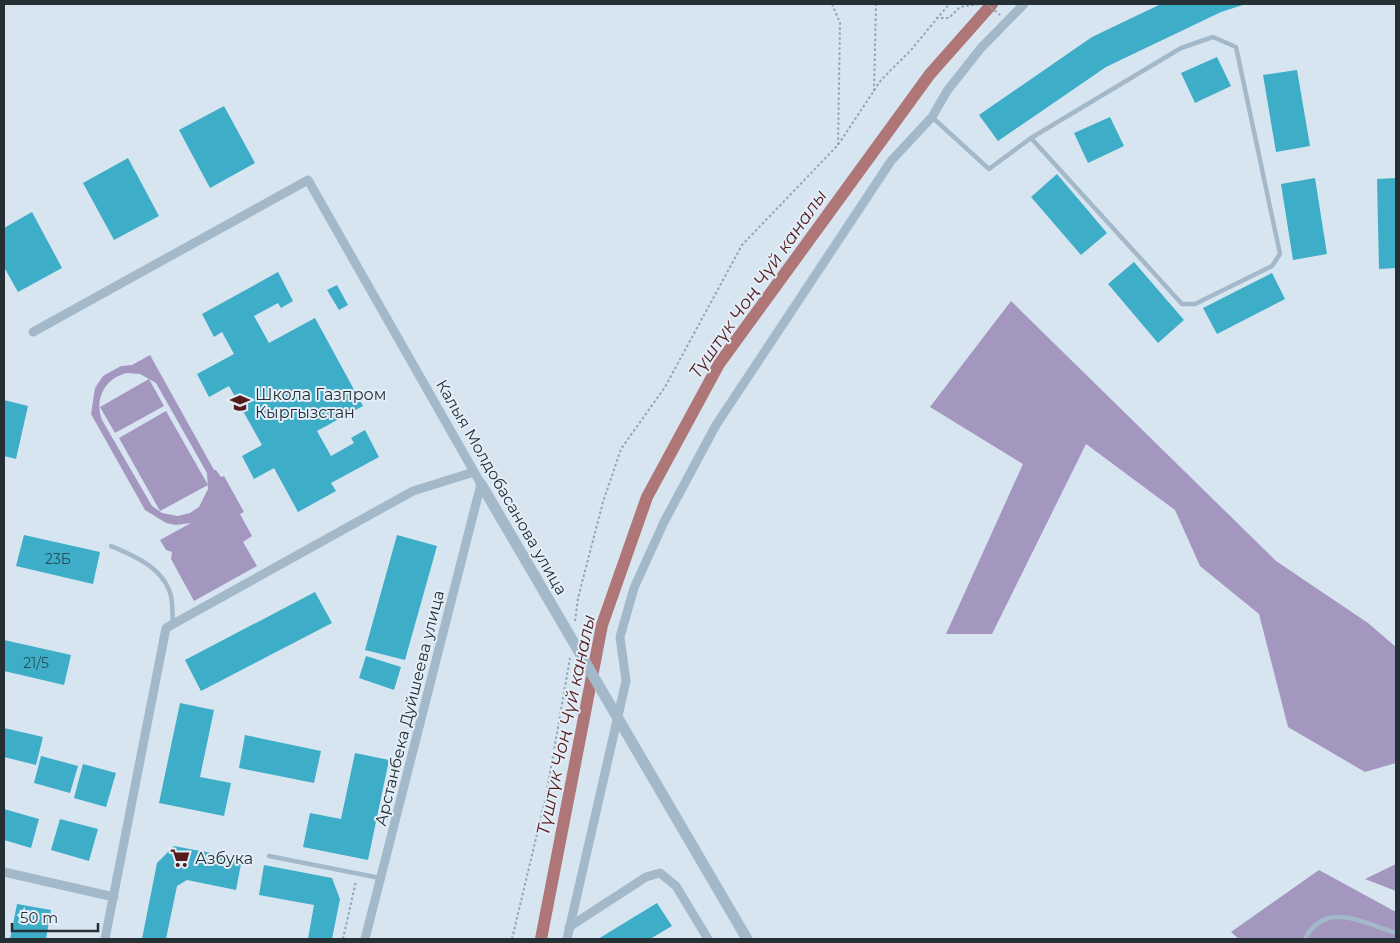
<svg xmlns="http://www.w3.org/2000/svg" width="1400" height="943" font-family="Montserrat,sans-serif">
<rect width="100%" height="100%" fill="#d7e5f1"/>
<path fill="#a397c0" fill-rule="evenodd" d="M1011 301 1276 561 1368 623 1396 647V763L1365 772 1288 727 1259 614 1200 566 1175 510 1086 444 992 634H946L1023 464 930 407Z
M150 355 214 470H216L221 477 224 476 244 512 240 514 252 536 243 542 257 566 194 601 171 559 172 552 166 550 160 540 191 523 176 525 166 523 145 510 91 414 95 388 103 376 121 366 132 365ZM127 373 140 374 156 383 207 473 208 489 199 507 190 513 178 516 162 513 152 506 102 420C94 399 105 378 127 373Z
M149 379 164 406 115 433 100 407Z
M166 411 208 485 160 511 119 438Z
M1396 864V891L1365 879Z
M1319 870 1396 912V939H1239L1231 932Z"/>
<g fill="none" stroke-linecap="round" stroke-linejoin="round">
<path stroke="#ae7676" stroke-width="12" d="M541 939 602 625 647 497 719 364 930 74 992 4"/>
</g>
<path fill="#3eadc8" d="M1161 4H1246L1221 12 1106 67 998 141 979 115 1092 37Z
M1217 57 1231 86 1195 103 1181 73Z
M1297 70 1310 146 1276 152 1263 75Z
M224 106 255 163 210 188 179 130Z
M1110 117 1124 146 1088 163 1074 133Z
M128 158 159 216 114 240 83 183Z
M1057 174 1107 233 1081 255 1031 197Z
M1315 178 1327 254 1293 260 1281 184Z
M1396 178V268L1379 269 1377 179Z
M32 212 62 268 18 292 4 267V228Z
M1134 262 1184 320 1158 343 1108 284Z
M278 272 293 301 281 308 278 303 254 316 269 343 315 318 363 406 317 431 331 456 354 443 351 438 365 430 379 457 331 483 336 491 298 512 274 468 254 479 242 456 262 445 229 386 209 397 197 374 234 354 222 332 214 337 202 314Z
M1272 273 1285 299 1217 334 1203 308Z
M337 285 348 305 339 310 327 290Z
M4 400 28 406 16 459 4 456Z
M24 535 100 552 93 584 16 566Z
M397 535 437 546 405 660 365 650Z
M315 592 332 623 201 691 185 660Z
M4 640 71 655 64 685 4 671Z
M366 656 401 667 394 690 359 678Z
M180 703 214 710 200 777 231 783 224 816 159 803Z
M4 728 43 737 36 765 4 757Z
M245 735 321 751 314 783 239 768Z
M355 753 389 760 368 860 303 847 310 813 341 819Z
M41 756 78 766 70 793 34 783Z
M83 764 116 773 106 807 74 798Z
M4 809 39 819 31 848 4 840Z
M60 819 98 829 89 861 51 850Z
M174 846 242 859 236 890 187 880 177 886 166 939H142L157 863Z
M264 865 332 878 340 899 332 939H308L314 905 259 895Z
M657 903 672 926 650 939H598Z
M17 904 51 910 46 939H10Z"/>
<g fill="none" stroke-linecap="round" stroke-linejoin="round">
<path stroke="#8ea6b5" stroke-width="2" stroke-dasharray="2.5 2.5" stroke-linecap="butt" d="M832 4 840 23 838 145
M987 4 1000 15
M936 18H949L960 7 979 4
M874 91 876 4
M575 621 578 598 603 502 621 449 665 387 742 245 838 145 881 80 911 50 949 4
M343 939 356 881
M512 939 546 796 570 658"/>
<path stroke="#a3b9c9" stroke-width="4.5" d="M932 117 989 169 1031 138 1182 304H1195L1272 266 1280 254 1236 47 1213 37 1181 48 1031 138
M111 546C135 556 164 568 171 596 173 605 172 615 173 623
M269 856 380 878
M1305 939C1325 900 1364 923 1396 933"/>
<path stroke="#a3b9c9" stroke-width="9" d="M33 332 308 180 481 484 365 939
M4 872 114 897
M569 927 646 877 660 873 676 886 708 939
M105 939 166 628 413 491 474 472
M567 939 626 681 620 637 634 588 664 522 716 425 891 161 932 117 947 91 981 48 1024 4"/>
<path stroke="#a3b9c9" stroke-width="11" d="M481 484 747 939"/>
</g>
<defs>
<symbol id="school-bare" viewBox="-9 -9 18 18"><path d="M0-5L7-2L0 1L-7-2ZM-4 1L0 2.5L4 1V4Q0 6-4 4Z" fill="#561c1b" stroke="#e3eef9" stroke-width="2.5" paint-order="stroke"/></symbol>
<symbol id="supermarket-bare" viewBox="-9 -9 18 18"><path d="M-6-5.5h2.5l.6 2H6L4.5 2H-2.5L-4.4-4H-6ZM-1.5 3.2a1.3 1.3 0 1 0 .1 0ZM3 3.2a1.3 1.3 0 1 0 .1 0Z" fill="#561c1b" stroke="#e3eef9" stroke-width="2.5" paint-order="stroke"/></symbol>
</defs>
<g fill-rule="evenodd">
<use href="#school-bare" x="226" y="389" width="28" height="28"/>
<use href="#supermarket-bare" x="166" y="844" width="28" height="28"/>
</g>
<g text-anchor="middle" stroke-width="4" stroke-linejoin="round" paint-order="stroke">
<g font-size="14" fill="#2b4f59">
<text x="58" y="564">23Б</text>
<text x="36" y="668">21/5</text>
</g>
<g font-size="16" fill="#253034" stroke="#e3eef9" text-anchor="start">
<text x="255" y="400">Школа Газпром<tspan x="255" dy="18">Кыргызстан</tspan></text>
<text x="195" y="864">Азбука</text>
</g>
<g font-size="16" fill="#253034" stroke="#e3eef9">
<text transform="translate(502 487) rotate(60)" y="6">Калыя Молдобасанова улица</text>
<text transform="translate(409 708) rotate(-76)" y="6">Арстанбека Дуйшеева улица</text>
</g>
<g font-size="18" font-style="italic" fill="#561c1b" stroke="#e3eef9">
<text transform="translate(758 284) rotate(-55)" y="6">Түштүк Чоң Чүй каналы</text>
<text transform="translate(566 725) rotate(-78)" y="6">Түштүк Чоң Чүй каналы</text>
</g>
</g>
<rect width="1400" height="943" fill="none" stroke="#253034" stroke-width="10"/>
<path d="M12 923v8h86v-8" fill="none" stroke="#253034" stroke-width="2.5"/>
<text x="20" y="923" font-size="15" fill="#253034" stroke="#e3eef9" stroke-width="4" paint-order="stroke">50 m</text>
</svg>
